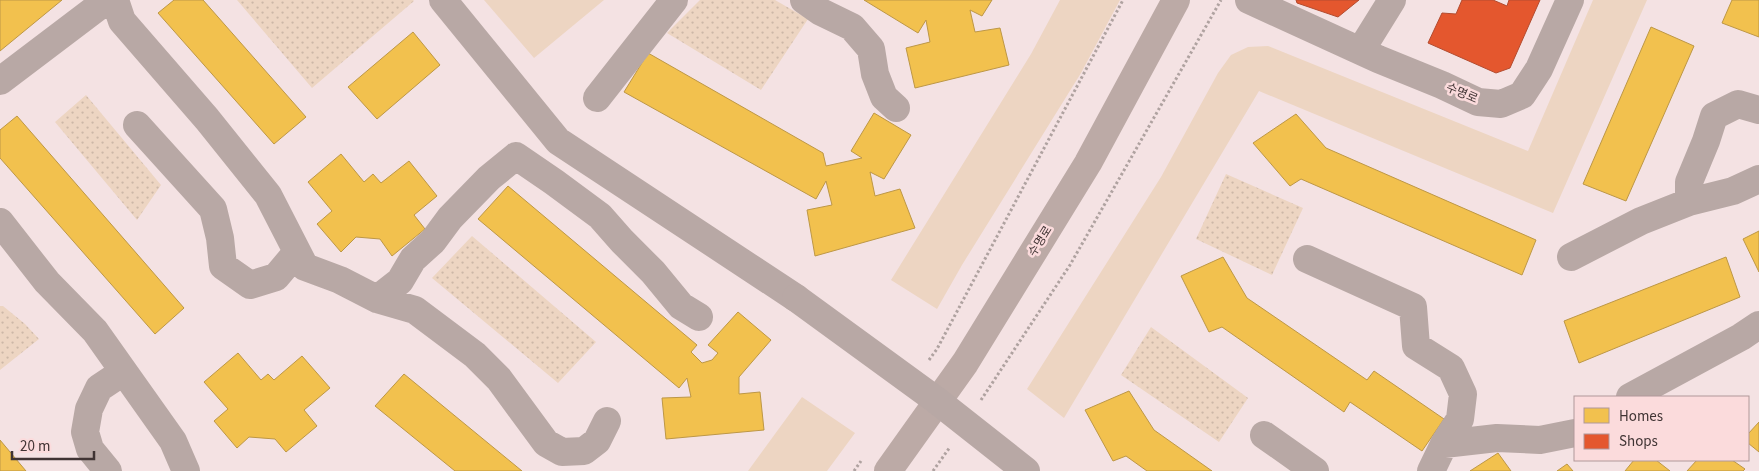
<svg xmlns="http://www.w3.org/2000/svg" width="1759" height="471" font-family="'Source Sans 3','Noto Sans KR',sans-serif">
<defs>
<pattern id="park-dots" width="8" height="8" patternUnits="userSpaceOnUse" patternTransform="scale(1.25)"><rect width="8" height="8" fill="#edd5c2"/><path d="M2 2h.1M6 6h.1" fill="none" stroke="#ccb7a7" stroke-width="1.8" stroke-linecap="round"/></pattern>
</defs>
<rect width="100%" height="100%" fill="#f4e2e3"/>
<path fill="#edd5c2" d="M484 0H604L534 58Z
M1060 0H1120L1081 73 962 265 937 309 891 280 1031 54Z
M1593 0H1647L1553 213 1259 91 1064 418 1027 389 1161 177 1218 73 1231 55 1248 47 1268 46 1528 151Z
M802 397 855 433 827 471H748Z"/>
<path fill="url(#park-dots)" d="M237 0H413L414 1 312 88Z
M700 0H775L808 19 761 90 667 33Z
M86 95 161 185 137 220 55 122Z
M1226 174 1303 208 1272 275 1196 239Z
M472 236 596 342 558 383 432 278Z
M0 306H3L25 324 39 339 0 370Z
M1151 327 1248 398 1219 442 1121 375Z"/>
<path fill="#f2c14e" stroke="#bd9746" d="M0 0H62L0 51Z
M174 0H203L306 117 274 144 158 13Z
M864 0H992L982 16 970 10 975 32 1000 28 1009 65 915 88 906 48 930 42 926 20 918 33Z
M1732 0H1759V37L1722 23Z
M1651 27 1694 46 1626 201 1583 184Z
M413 32 440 65 377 119 348 87Z
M648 53 823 153 826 166 862 158 851 151 874 113 911 135 884 179 870 172 875 196 900 189 915 228 815 256 807 210 832 205 826 181 816 199 624 92Z
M1296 114 1326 148 1536 240 1522 275 1301 179 1290 186 1253 143Z
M17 116 184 308 155 334 0 158V130Z
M341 154 364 182 373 174 381 183 409 161 437 196 414 215 425 229 392 256 380 239 356 237 341 252 317 224 332 211 308 182Z
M508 186 697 345 691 352 702 363 712 360 718 353 708 345 738 312 771 340 739 377V394L760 392 764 430 666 439 662 398 691 397 687 378 679 388 478 219Z
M1759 231V272L1743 239Z
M1223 257 1247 298 1367 380 1374 371 1444 419 1422 451 1350 402 1344 412 1222 327 1209 332 1181 276Z
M1726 257 1740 297 1579 363 1564 321Z
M238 353 261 380 268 374 274 380 302 356 330 388 304 410 317 426 286 452 275 439 249 437 237 448 214 421 228 409 204 382Z
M404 374 522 471H455L375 406Z
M1129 391 1154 430 1212 471H1147L1126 456 1113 461 1085 410Z
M1759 422V452L1748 443V434Z
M0 440 26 471H0Z
M1498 453 1511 471H1470Z
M1634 460H1656L1670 471H1625Z
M1697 460H1732L1745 469 1743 471H1687Z
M1567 464 1573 471H1557Z"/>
<path fill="#e4572e" stroke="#b34c30" d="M1296 0H1359L1338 17 1297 3Z
M1462 0H1493L1507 6 1509 0H1540L1510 68 1496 73 1428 43 1442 13 1456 14Z"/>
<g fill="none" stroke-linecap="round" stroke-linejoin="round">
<path stroke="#afa2a0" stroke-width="3" stroke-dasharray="2.5 2.5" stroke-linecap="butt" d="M929 360 937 349 1123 0
M981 400 1070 265 1221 0
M854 471 861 461
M933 471 950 447"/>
<path stroke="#b8a8a5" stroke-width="28" d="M115 0 122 21 207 119 268 195 305 267 340 280 377 299 415 310 475 355 499 379 546 443 562 452 584 451 597 441 607 421
M443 0 558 141 796 298
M804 0 821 12 852 27 871 49 875 74 884 97 896 108
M1249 0 1378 59 1442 85 1478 102 1501 104 1522 95 1539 69 1570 0
M1361 50 1392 0
M0 81 107 0
M597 98 674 0
M1759 110 1738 104 1714 116 1706 141 1689 182V202L1733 191 1759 179
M137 125 213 209 220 238 223 266 250 285 276 277 297 252
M0 222 47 282 95 331 173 441 186 471
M1571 257 1641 221 1689 202
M1307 259 1413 307 1416 346 1451 368 1463 394 1460 419 1444 444 1431 471
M377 299 400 281 413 259 433 241 450 218 489 178 516 156 554 182 600 216 622 241 653 272 681 306 699 317
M1630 397 1741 337 1759 325
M1264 435 1315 471
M1444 444 1497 438 1540 440 1575 433
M108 471 90 449 85 432 89 409 99 388 123 372"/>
<path stroke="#bcaaa6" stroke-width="28" d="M888 471 965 363 1088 163 1176 0"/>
<path stroke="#b8a8a5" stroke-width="28" d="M796 298 936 400 1026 471"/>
</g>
<g text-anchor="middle" stroke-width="5" stroke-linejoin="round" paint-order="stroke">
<g font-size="12" fill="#403434" stroke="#fbdbdc">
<text transform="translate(1462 93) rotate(23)" y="4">수명로</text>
<text transform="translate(1040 241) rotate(-58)" y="4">수명로</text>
</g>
</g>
<rect x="1574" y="396" width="175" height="65" fill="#fbdbdc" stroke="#b09899"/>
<rect x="1584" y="408" width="25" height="15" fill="#f2c14e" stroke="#b09899"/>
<text x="1619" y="421" font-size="15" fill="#403434">Homes</text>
<rect x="1584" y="434" width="25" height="15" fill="#e4572e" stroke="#b09899"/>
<text x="1619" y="446" font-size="15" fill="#403434">Shops</text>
<path d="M12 451v8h82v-8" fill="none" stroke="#403434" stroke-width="2.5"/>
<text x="20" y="451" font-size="15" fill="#403434" stroke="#fbdbdc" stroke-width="4" paint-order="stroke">20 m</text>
</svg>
